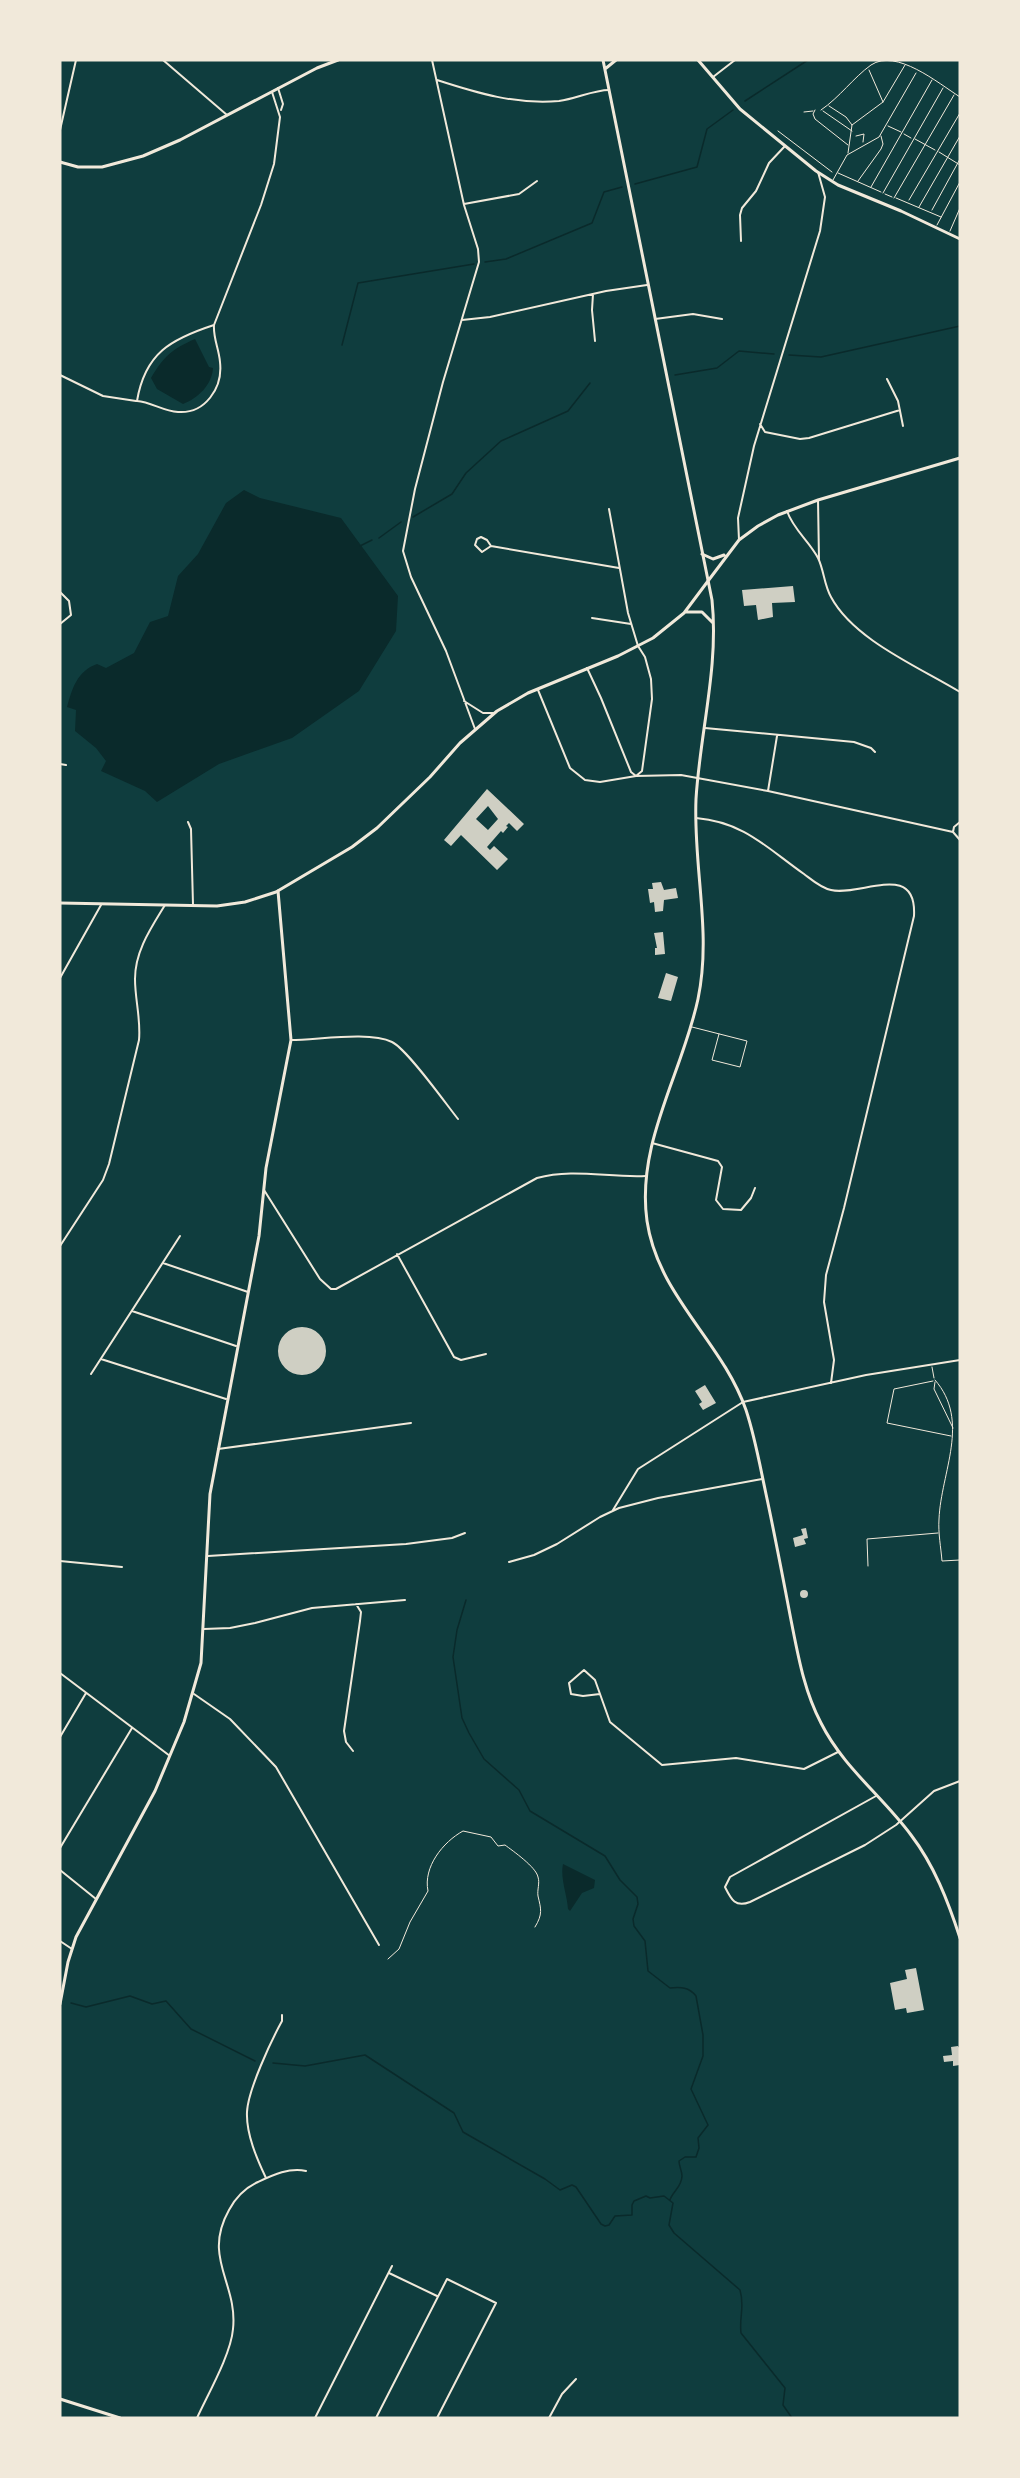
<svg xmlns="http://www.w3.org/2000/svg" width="1020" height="2478" font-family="'Titillium Web',sans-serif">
<rect width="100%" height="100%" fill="#0f3d3e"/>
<path fill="#0a2a2b" d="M195 339 209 367 213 368C212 385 198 398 183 404L157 389 151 378C164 356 172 349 195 339Z
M244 490 260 498 341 518 398 596 396 631 359 691 292 738 219 764 157 802 145 791 101 771 106 761 96 748 75 731 76 710 67 707C72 689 77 671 97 664L106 668 134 653 150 622 168 616 178 576 198 554 226 503Z
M563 1864 595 1880 594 1888 582 1893 570 1911 568 1909C567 1894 560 1878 563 1864Z"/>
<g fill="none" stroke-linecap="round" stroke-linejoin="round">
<path stroke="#0a2a2b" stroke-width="1.5" d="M745 101 808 60
M635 184 697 167 707 129 733 110
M485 262 506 259 592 223 604 192 622 187
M342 345 358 283 474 264
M789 355 821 357 960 326
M675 375 717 368 739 351 774 354
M413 517 452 494 466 473 501 441 568 411 590 383
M379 538 401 522
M360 546 372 540
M466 1600 457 1630 453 1657 462 1718 469 1733 484 1759 519 1790 530 1811 605 1856 620 1880 637 1897 638 1904 633 1919 634 1926 645 1941 648 1971 670 1988C681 1987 689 1987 696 1996L703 2035V2056L691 2089 708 2125 698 2138 699 2148 696 2157H685L679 2161C679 2166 682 2171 682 2176 682 2187 672 2192 670 2200
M71 2003 86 2007 130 1996 152 2004 166 2001 191 2029 255 2061
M273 2063 305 2066 365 2055 454 2113 463 2132 545 2179 560 2190 572 2185 576 2187 601 2224 605 2226 609 2225 615 2216 632 2215V2205L634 2201 646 2196 650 2198 664 2196 673 2203 669 2225 674 2233 740 2290C745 2307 739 2316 741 2333L785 2388 783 2405 792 2418"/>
</g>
<path fill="#cfcfc3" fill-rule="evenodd" d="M793 586 795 602 772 603 773 617 758 620 756 605 744 606 742 590Z
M487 789 524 824 517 831 509 823 506 826 508 827 503 833 501 831 487 847 490 850 494 846 508 859 497 870 461 835 451 846 444 840ZM488 806 498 819 488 830 476 819Z
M661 882 664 890 676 888 678 898 664 900 663 911 655 912 654 902 650 903 648 889H653L652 883Z
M663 932 665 954 655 955V948H657L654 933Z
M666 973 678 977 671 1001 658 998Z
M278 1351a24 24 0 1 1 48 0a24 24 0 1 1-48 0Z
M705 1385 716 1403 703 1410 699 1404 702 1402 695 1391Z
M806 1528 808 1538 804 1539 806 1544 795 1547 793 1538 803 1535 801 1529Z
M800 1594a4 4 0 1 1 8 0a4 4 0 1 1-8 0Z
M916 1968 924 2010 907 2013 906 2008 895 2010 890 1983 907 1979 905 1970Z
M958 2046 960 2049V2065L953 2066V2061L944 2062 943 2056 952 2055 951 2047Z"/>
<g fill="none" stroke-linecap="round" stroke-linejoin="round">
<path stroke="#f1e9da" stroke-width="1" d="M778 131 832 172
M856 136 864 134 863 142
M388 1959 399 1949 410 1922 428 1891C423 1867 443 1842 463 1831L491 1837 498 1846 505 1845C513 1851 536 1867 538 1877 540 1883 537 1890 538 1896 541 1909 543 1914 535 1927"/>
<path stroke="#f1e9da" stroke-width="1" d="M869 70 883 102
M829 106 846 117 852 125 848 153
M815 110 813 114 815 119 848 145
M821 110C840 97 853 78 871 65 896 48 938 83 960 97
M823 111 852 131
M804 112 813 111
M852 125 883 102 905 65
M888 126 901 132
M904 134 911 138
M915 139 935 150
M939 152 960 165
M838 173 881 192
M833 180 847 155 879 137 916 73
M858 181 881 149 883 144 881 136
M871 187 932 80
M883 193 943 88
M885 194 892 197
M894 198 954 95
M896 198 941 217
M909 200 960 113
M919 207 960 136
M932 210 960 159
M937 225 960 182
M950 231 960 208
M692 1027 747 1041 740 1067 712 1060 719 1034
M932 1367 934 1378
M935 1380C971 1421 941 1472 939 1519 938 1533 941 1548 942 1561L960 1560
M933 1381 894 1389 887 1423 951 1436
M935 1382 934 1389 953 1428
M868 1566 867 1539 938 1533"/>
<path stroke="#f1e9da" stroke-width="2" d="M163 60 227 115
M432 60 464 205 478 249 479 262 443 382 415 489 403 551 411 577 446 651 475 729
M713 77 735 60
M437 80C477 93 517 105 559 101 576 99 593 90 609 90
M278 88 283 104 281 110
M60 130 76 60
M464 204 519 194 537 181
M741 241 740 215 742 208 756 191 769 163 785 146
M593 294 592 310 595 341
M655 319 693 314 722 319
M462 320 490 317 606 291 647 285
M214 325C213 338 219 349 220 362 223 388 205 414 178 412 163 411 151 402 137 401 145 353 171 339 214 325L261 205 274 164 280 117 272 92
M60 375 103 396 136 401
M887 379 898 401 903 426
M760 424 765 432 800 439 809 438 900 410
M818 500 819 560
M787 511C793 529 809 541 818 558 824 570 824 585 831 597 854 640 919 667 960 692
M739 540 738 518 754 446 820 231 825 197 818 172
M491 546 482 552 475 545 477 539 481 537 487 540 491 546 619 568
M60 592 69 601 71 615 60 624
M592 618 631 624
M587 668 601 698 631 772 636 776 642 771 652 699 651 679 645 657 638 646 628 613 609 509
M538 690 570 768 585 780 600 782 636 776 681 775 768 791 953 832 960 840
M464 701 483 713H494
M705 728 854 742 871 748 875 752
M60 764 66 765
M768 791 777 736
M696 818C744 822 767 848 804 874 812 880 821 888 831 890 860 897 917 860 914 916L844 1208 826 1275 824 1302 834 1360 831 1383
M188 822 191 829 193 905
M953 832 954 827 960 822
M60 978 101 905
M291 1040C318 1040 369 1031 392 1042 407 1049 446 1104 458 1119
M652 1143 718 1161 722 1167 716 1200 723 1209 741 1210 751 1198 755 1188
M264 1190 320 1279 331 1289H336L537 1178C573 1168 609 1178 646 1176
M60 1246 103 1180 109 1164 139 1040C141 1019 135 1000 135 979 135 951 151 928 165 905
M397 1254 454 1357 461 1360 486 1354
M163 1263 248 1292
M132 1311 236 1346
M101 1359 226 1399
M91 1374 180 1236
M218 1449 411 1423
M613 1510 638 1469 743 1402 866 1375 960 1360
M208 1556 406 1544 452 1538 465 1533
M60 1561 122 1567
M509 1562 534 1555 557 1544 600 1517 619 1508 658 1498 762 1479
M204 1629 230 1628 255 1623 312 1608 405 1600
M60 1673 170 1756
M194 1694 230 1719 276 1767 379 1945
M600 1694 583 1696 571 1694 569 1683 584 1670 595 1680 610 1722 662 1765 736 1758 804 1769 838 1752
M60 1737 86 1693
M353 1751 346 1742 344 1731 360 1621 361 1612 356 1604
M876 1796 730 1877 725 1887C731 1899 735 1908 750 1902L865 1845 896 1825 934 1791 960 1781
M60 1848 132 1728
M60 1870 96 1899
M60 1941 72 1949
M266 2178C257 2159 246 2134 247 2112 248 2090 271 2041 282 2021V2015
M389 2273 437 2296
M197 2418C208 2394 231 2354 233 2329 238 2283 202 2258 229 2210 236 2197 245 2188 258 2182 273 2175 290 2167 306 2171
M315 2418 392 2266
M376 2418 447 2279 496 2303 437 2418
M549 2418 562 2394 576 2379"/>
<path stroke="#f1e9da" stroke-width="3" d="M702 554 713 559 724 555
M708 581 739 540 758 526 778 515 818 500 960 458
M60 2004 68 1962 76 1937 155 1791 184 1722 201 1663 210 1494 259 1236 266 1168 291 1040 278 891"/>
<path stroke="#f1e9da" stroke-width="3" d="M603 60 712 600C719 667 700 732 696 799 693 867 712 932 698 999 682 1074 636 1143 647 1221 658 1296 722 1341 746 1410 755 1437 760 1466 766 1494 775 1536 783 1578 791 1620 798 1655 804 1691 821 1723 843 1767 882 1796 911 1835 934 1865 948 1901 960 1938
M698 60 740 109 816 171 838 185 901 211 960 239
M605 69 616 60
M60 162 78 167H102L143 156 180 140 317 68 338 60
M686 612H702L713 623
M60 903 217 906 245 902 276 892 352 847 377 828 430 777 460 743 497 711 528 693 618 656 653 638 684 613 708 581
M60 2399 120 2418"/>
</g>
<rect width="1020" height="2478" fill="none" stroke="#f1e9da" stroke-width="123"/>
</svg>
